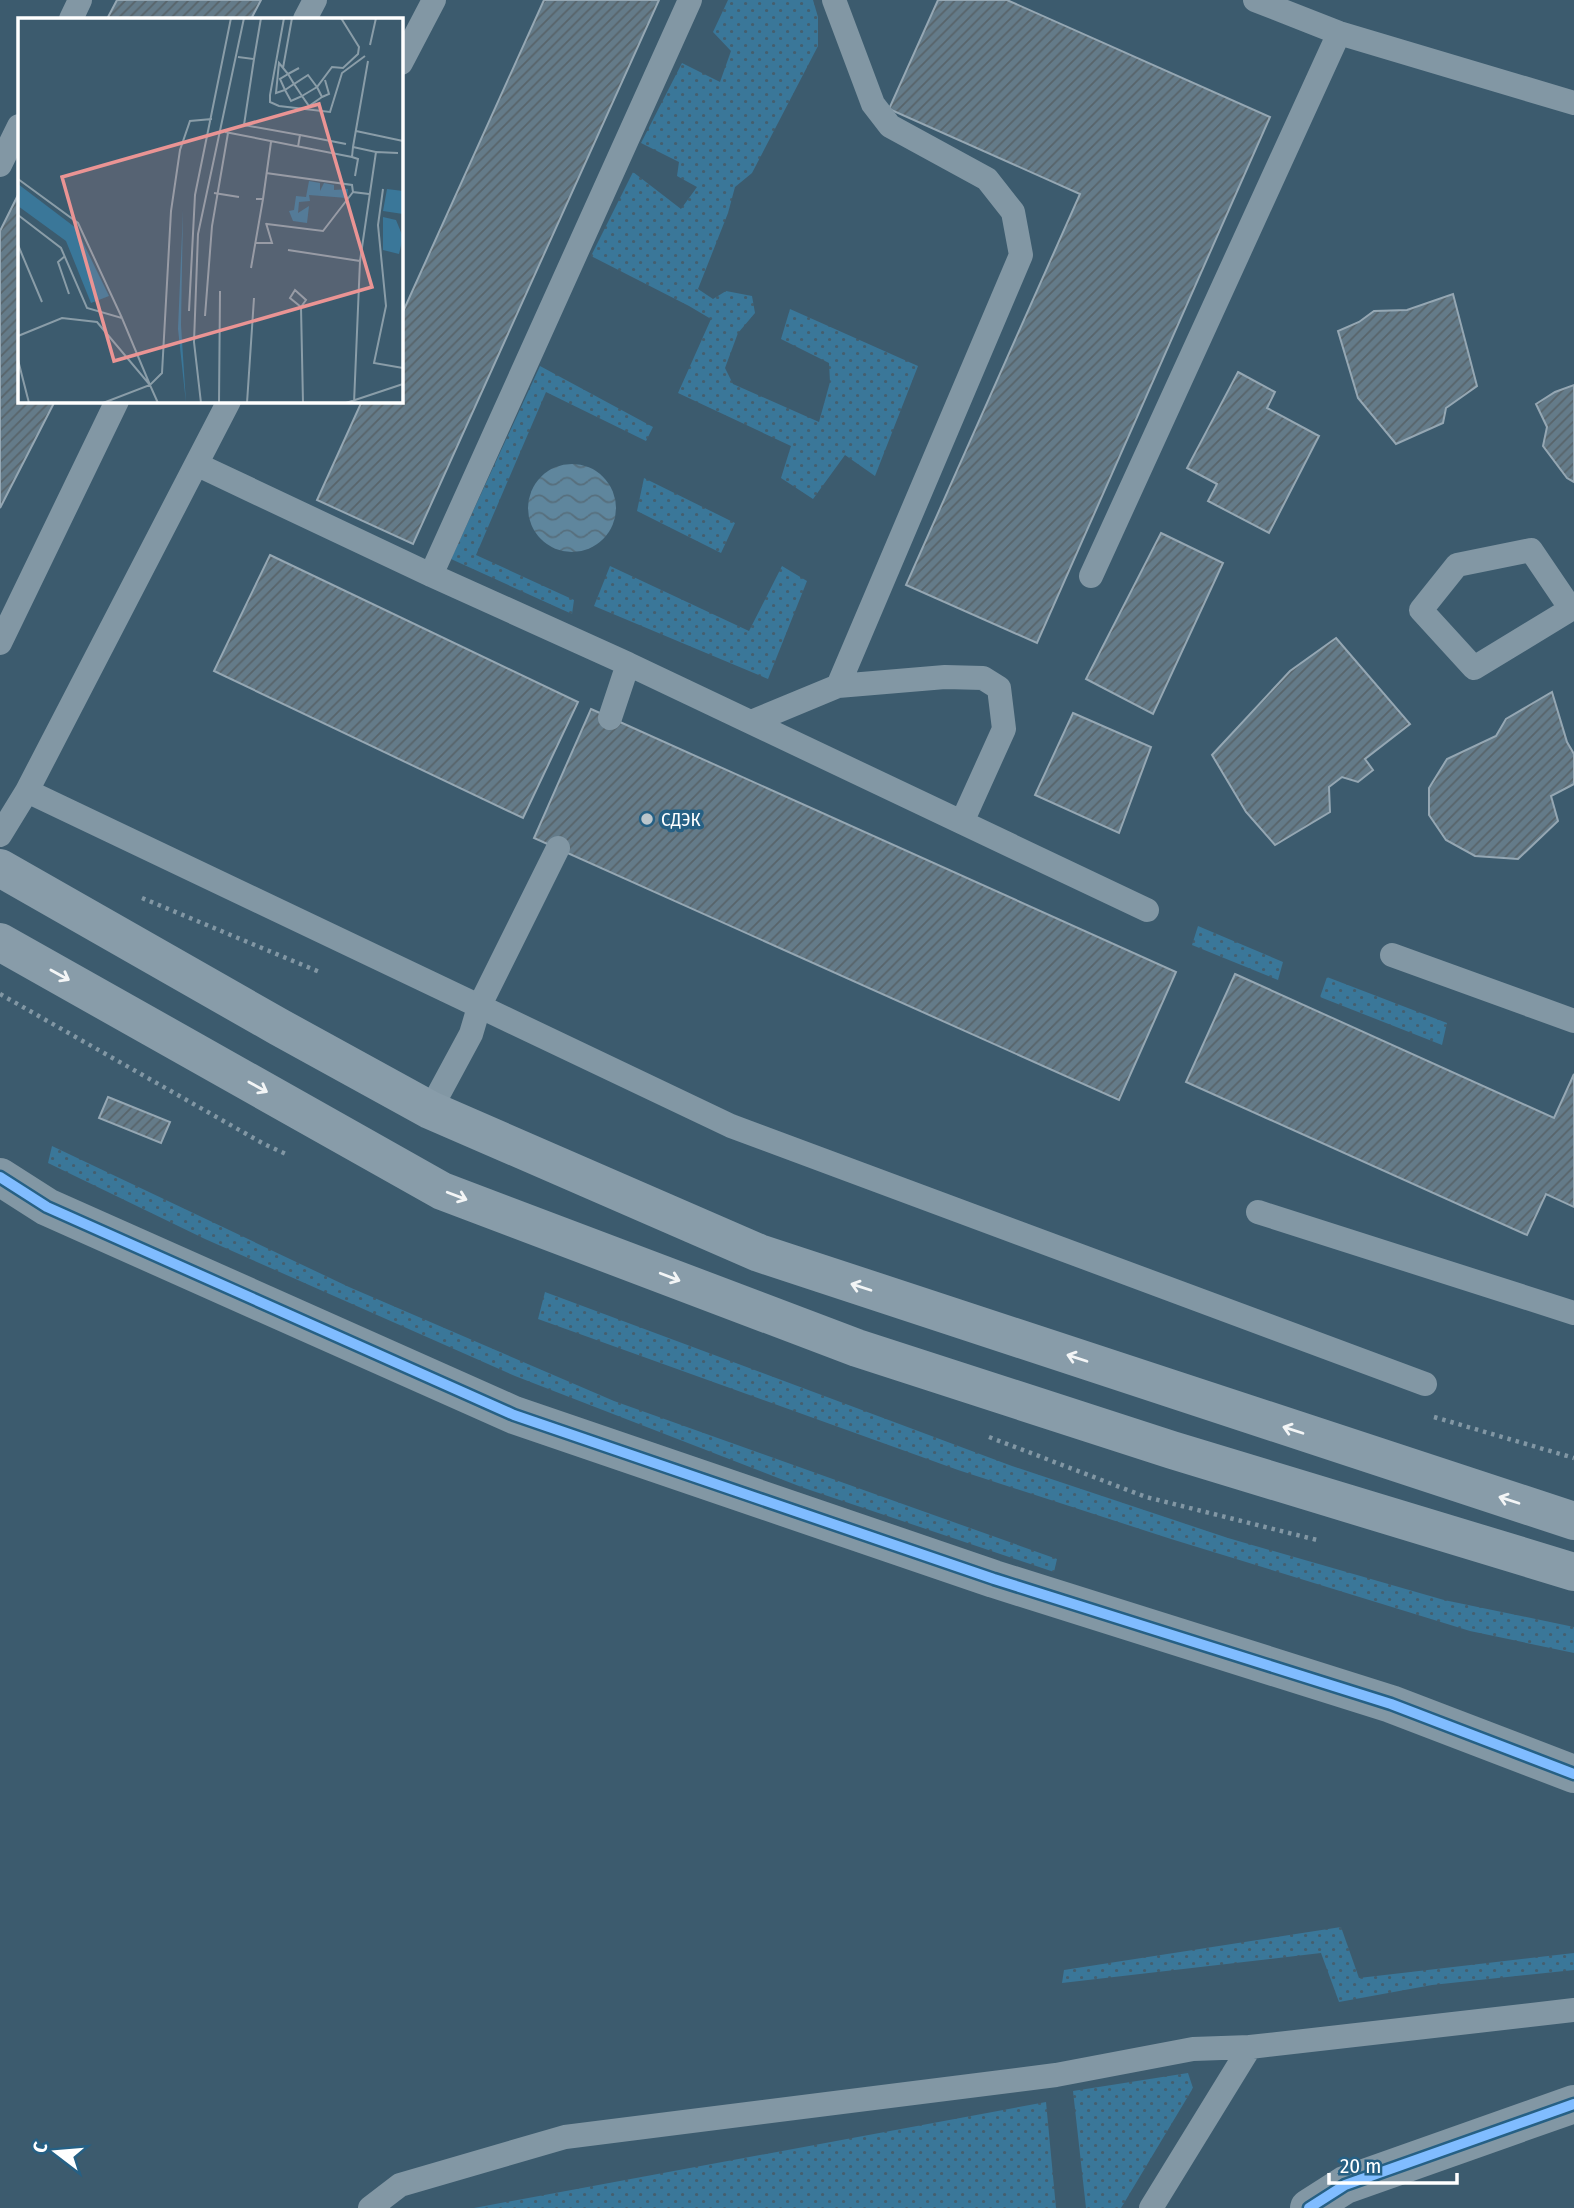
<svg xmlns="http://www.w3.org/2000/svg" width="1574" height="2208" font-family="'Fira Sans Condensed',sans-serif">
<defs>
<pattern id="grass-dots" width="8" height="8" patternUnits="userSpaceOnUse" patternTransform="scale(1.75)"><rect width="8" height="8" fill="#3a7799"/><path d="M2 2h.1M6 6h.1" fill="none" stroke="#445f6f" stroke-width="1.8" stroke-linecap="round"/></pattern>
<pattern id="water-waves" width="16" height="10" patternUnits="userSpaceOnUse" patternTransform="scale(1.75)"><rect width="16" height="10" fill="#5f869d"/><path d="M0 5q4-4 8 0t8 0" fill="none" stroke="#576f7d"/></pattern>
<pattern id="building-hatch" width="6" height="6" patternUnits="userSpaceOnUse" patternTransform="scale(1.75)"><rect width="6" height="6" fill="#647b89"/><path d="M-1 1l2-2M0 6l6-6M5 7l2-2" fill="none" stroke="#58646a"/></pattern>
</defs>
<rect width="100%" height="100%" fill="#3c5b6e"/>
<path fill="url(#grass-dots)" d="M728 0H813L818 17V46L752 173 735 187 728 213 698 289 713 299 726 291 752 296 755 313 738 333 725 368 733 384 819 422 830 382 829 363 781 339 790 309 918 366 875 476 845 455 813 499 781 478 791 446 678 393 711 319 689 306 591 256 633 172 681 209 697 187 677 176 679 162 641 143 682 63 720 82 731 51 713 32Z
M540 366 653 427 646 441 546 392 476 555 574 600 572 614 451 559Z
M644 478 735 523 721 553 637 511Z
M610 566 749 631 782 566 807 581 768 679 594 606Z
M1198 926 1283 962 1278 980 1192 945Z
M1327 977 1447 1023 1442 1045 1320 997Z
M52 1146 349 1287 614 1401 1057 1559 1054 1572 804 1488 515 1376 205 1239 48 1163Z
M545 1292 1012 1466 1228 1538 1444 1600 1574 1627V1653L1470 1631 1171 1539 958 1470 538 1319Z
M1341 1927 1359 1978 1574 1953V1970L1432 1985 1339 2002 1321 1953 1062 1983 1064 1970Z
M1188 2073 1193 2088 1121 2208H1086L1073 2091Z
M1046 2102 1056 2208H474Z"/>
<path fill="url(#water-waves)" d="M528 508a44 44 0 1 1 88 0a44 44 0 1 1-88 0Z"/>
<path fill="url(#building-hatch)" stroke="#95a7b3" stroke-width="2" d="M117 0H261L251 19H107Z
M544 0H659L413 544 317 500 362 401H401V316Z
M938 0H1007L1270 117 1037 643 906 585 1080 194 889 109Z
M19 193V401H55L0 508V231Z
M1453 294 1477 386 1446 408 1443 423 1396 444 1358 398 1338 331 1359 322 1374 311 1407 310Z
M1238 372 1275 392 1267 408 1319 436 1269 533 1208 501 1217 484 1187 468Z
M1574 385V482L1567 478 1543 446 1547 427 1536 404 1555 392Z
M1161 533 1223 563 1153 714 1086 679Z
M270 555 578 702 523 818 214 671Z
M1336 638 1410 724 1365 759 1373 770 1358 782 1342 777 1329 787 1330 812 1275 845 1246 812 1212 755 1290 671Z
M1552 692 1567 742 1574 754V784L1551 796 1558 821 1518 859 1475 856 1446 840 1429 815V788L1447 759 1496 736 1506 719Z
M591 709 1176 972 1119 1100 534 838Z
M1073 713 1151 747 1119 833 1035 795Z
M1235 974 1554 1118 1574 1074V1207L1546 1194 1527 1235 1186 1082Z
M108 1097 170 1122 161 1143 99 1118Z"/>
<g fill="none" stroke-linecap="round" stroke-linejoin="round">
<path stroke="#8297a4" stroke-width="4.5" stroke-dasharray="3.5 5" stroke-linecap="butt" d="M142 898 322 973
M0 994 264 1144 286 1154
M1434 1417 1574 1458
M989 1437 1146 1497 1317 1540"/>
<path stroke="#8297a4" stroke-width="24" d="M834 0 873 104 890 126 987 179 1013 212 1021 255 838 686
M1255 0 1339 33 1574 103
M71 19 80 0
M305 19 315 0
M401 63 434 0
M0 165 19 126
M198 465 431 575 628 664
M431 575 690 0
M1091 576 1339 33
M1571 609 1474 668 1421 610 1457 565 1531 550 1571 609H1574
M0 643 117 401
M610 718 628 664 1147 910
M751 722 838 686 945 677 983 678 999 688 1004 729 962 822
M27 791 731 1126 1425 1384
M0 835 27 791 229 401
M1392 955 1574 1021
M430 1110 471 1034 479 1007 558 848
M1258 1212 1574 1313
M370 2208 400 2185 565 2137 1056 2075 1193 2049 1250 2047
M1151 2208 1250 2047 1574 2010"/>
<path stroke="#8297a4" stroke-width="38" d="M0 1177 47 1207 514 1415 994 1579 1391 1704 1574 1774"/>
<path stroke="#8297a4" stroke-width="38" d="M1309 2208 1345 2185 1574 2104"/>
<path stroke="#889ca9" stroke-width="38" d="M0 868 279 1027 430 1110 759 1253 1574 1521
M0 942 442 1191 857 1348 1172 1450 1574 1572"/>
<defs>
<path id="cycleway" d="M0 1177 47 1207 514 1415 994 1579 1391 1704 1574 1774
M1309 2208 1345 2185 1574 2104"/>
</defs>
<use href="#cycleway" stroke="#266084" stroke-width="15"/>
<use href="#cycleway" stroke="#80bcff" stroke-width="10"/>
</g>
<defs><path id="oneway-shaft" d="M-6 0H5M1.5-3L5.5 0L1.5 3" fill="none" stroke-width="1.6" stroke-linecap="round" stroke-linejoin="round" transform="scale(1.75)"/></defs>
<g stroke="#f3f5f6">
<use href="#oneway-shaft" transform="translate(60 975) rotate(29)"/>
<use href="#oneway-shaft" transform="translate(258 1087) rotate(29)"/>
<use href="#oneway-shaft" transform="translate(457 1196) rotate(21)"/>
<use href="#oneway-shaft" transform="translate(670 1277) rotate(21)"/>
<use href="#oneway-shaft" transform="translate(861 1287) rotate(-162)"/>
<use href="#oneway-shaft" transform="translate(1077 1358) rotate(-162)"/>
<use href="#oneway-shaft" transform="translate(1293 1430) rotate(-162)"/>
<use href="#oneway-shaft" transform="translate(1509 1500) rotate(-162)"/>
</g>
<circle fill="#bbc6cc" stroke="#266084" stroke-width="2.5" cx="647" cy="819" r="7"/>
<g text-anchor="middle" stroke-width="7" stroke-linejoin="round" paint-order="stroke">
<g font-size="19" fill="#fff" stroke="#266084" text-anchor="start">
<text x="661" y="826">СДЭК</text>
</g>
</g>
<g transform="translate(18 18)">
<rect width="385" height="385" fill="#3c5b6e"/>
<path d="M291 163 302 165V173L306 165 316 167V172L330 171 329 180 291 177 292 183 281 184 280 195 291 188 289 205 275 203 271 193 276 192 278 178 288 179ZM0 166 58 210 91 278 73 285 48 223 0 188ZM165 192 163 307 168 385 160 311Z" fill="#3a7799"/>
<path d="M369 171 385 173V196L365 193ZM365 199 378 202 385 219 381 236 365 232Z" fill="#3a7799"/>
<path fill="none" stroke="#8a9da8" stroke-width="2" d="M266 0 252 77V84L261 88 312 94 324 55 347 38M352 27 358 0M220 39 236 41 226 107 282 117 280 129M236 41 243 0M261 45 270 56 262 61 267 72 258 75ZM265 50 274 0M281 50 270 56 276 66 290 57 299 69 314 49 325 50 340 36 341 29 323 0M299 69 284 78 276 66 267 72 273 83 284 78 291 88 304 79 299 69M304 79 311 76 307 62M338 113 385 123M207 114 334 139M282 117 328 126M335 129 358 134 342 243 336 385M358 134 380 135M248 155 334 167 335 174 351 176M337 158 340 141 334 139 335 129 350 43M0 161 60 205 104 300M365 171 360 207 368 288 356 345 385 350M196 175 221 179M245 181 253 124M0 197 43 230 69 290 104 300 132 367M249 206 305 213 335 174M237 225H254L248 205M0 227 24 284M270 232 342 243M47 238 40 244 51 276M233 250 245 181H238M283 289 272 280 277 272 288 282 283 289 285 385M171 293 177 177 213 0M187 298 194 208 210 115M0 318 44 300 79 304 132 367 140 385M0 342 11 385M85 385 132 367 144 355 153 193 162 132 172 103 194 101M183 385 176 324 180 216 226 0M201 385 202 273M229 385 236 280M328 385 385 366"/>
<path fill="#ea9494" fill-opacity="0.15" stroke="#ea9494" stroke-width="3.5" d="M301 86 354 269 96 343 44 159Z"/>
<rect width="385" height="385" fill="none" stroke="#fff" stroke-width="3.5"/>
</g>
<g transform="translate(56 2152) rotate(286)" stroke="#266084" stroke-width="5" paint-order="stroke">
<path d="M0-5L12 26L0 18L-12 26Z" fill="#ffffff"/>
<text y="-10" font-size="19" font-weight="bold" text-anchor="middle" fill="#ffffff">С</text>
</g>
<path d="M1329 2173v10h128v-10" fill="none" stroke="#ffffff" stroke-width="3.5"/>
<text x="1340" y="2173" font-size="21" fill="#ffffff" stroke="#266084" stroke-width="5" paint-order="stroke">20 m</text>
</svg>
